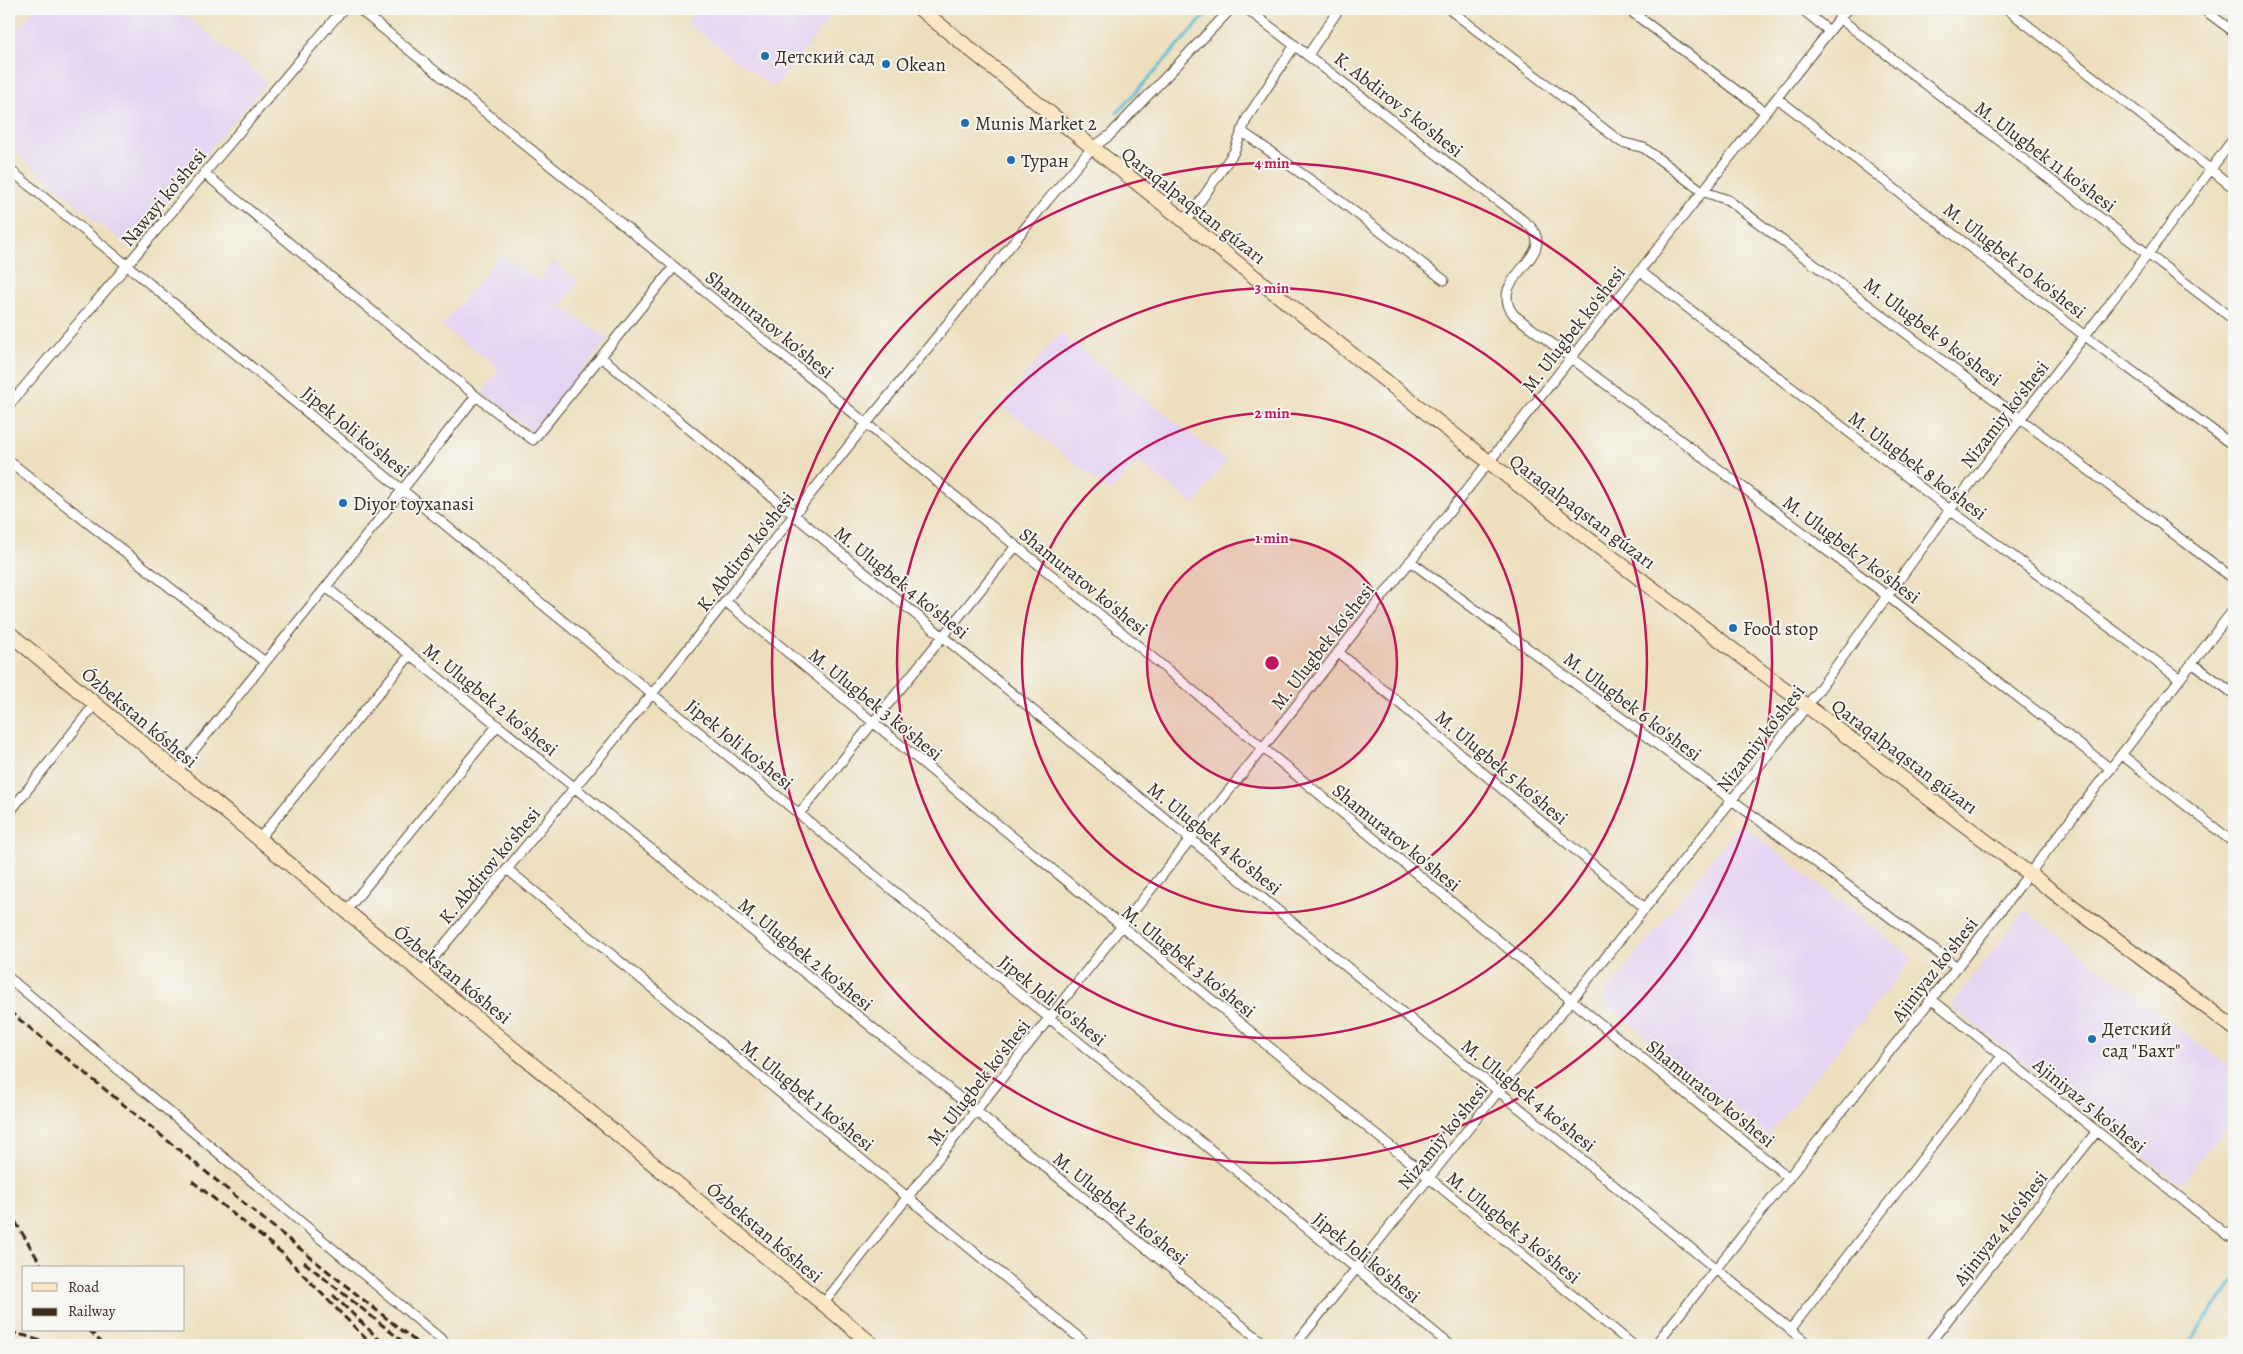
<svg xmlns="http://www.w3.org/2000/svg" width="2243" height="1354" font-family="Alegreya,serif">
<rect width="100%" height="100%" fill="#f6f6f2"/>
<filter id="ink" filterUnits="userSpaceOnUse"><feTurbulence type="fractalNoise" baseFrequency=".02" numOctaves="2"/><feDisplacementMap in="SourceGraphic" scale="10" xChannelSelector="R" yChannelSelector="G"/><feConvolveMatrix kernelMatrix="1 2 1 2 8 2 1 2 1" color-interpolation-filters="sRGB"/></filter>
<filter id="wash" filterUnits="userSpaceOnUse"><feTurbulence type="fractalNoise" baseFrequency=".0096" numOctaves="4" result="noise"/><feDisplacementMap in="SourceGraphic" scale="20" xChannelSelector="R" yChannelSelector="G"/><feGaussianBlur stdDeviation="1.12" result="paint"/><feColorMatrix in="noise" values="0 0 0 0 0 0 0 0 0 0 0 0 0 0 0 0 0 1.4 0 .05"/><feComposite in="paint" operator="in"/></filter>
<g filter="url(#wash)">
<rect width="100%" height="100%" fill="#eddfbe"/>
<path fill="#e4d3f1" d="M35 9H177L267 81 129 248 9 147V39Z
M697 9H837L774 88 686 23Z
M500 255 540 282 553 261 578 282 561 306 608 339 534 432 483 392 499 369 441 326Z
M1060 333 1226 461 1194 505 1137 461 1111 492 1001 405Z
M1740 823 1913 958 1768 1136 1601 1000Z
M2025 910 2234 1071V1117L2181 1185 1950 1006Z"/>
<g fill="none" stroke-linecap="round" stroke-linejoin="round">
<path stroke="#57bcd5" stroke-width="3" d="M1117 113 1211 9
M2186 1345 2234 1281"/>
</g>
</g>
<g filter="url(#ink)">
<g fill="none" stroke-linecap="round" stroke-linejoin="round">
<defs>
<path id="street" d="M359 9 1789 1178
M1247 9 1529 225C1561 258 1484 277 1514 315L1886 595 2111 769
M1449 9 1621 142 1644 148 1702 191 1728 200 2234 579
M1628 9 1765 112
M1802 9 1829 31
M2007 9 2234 188
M2203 9 2234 32
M1839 18 2234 320
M1308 55 1339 9
M1777 98 2085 336 2234 446
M1241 131 1339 200 1444 280
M9 169 1450 1345
M204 173 476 396 533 440 674 267
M1186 222 1234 152 1247 118 1295 45
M1640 271 1950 510 2180 679
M601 357 1809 1345
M9 405 343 9
M9 461 265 662
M1410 561 1957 967
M326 587 1266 1345
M725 601 1633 1345
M1338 652 1645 908
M2192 663 2234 694
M2122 755 2234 843
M177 771 326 587 476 396
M9 813 95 704
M799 814 1016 546
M259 839 410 655
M507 869 1088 1345
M346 911 497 726
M421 973 652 694 866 424 1047 201 1092 148 1110 135 1231 9
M9 978 448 1345
M1931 999 2228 1236 2234 1227
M823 1304 1847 9
M1790 1330 2002 1056
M1295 1345 1807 706 1950 510 2148 254 2234 138
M1655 1345 1957 967 2234 609
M1928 1345 2097 1131"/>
<path id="secondary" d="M920 9C1109 161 1298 313 1489 462 1735 654 1985 840 2234 1028
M9 633 873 1345"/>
</defs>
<use href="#street" stroke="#564536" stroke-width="11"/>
<use href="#secondary" stroke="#564536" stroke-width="16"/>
<use href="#street" stroke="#fff" stroke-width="9"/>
<use href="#secondary" stroke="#fbe6c4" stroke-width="14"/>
<path stroke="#3b2a1e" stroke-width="3" stroke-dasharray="8 4" stroke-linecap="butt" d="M9 1011 315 1261 420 1345
M192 1181 282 1253 372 1345
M9 1211 43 1268
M304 1262 407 1345
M333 1295 385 1345
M89 1330 104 1345
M9 1332 26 1336 52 1345"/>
</g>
</g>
<circle cx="1272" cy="663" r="125" fill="#c2185b" fill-opacity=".12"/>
<g fill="none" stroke="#c2185b" stroke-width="2.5">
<circle cx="1272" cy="663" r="125"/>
<circle cx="1272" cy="663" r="250"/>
<circle cx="1272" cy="663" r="375"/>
<circle cx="1272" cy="663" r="500"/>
</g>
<g fill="#1f6fb2" stroke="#f6f6f2" stroke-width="2">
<circle cx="765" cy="56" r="5"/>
<circle cx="886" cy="64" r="5"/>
<circle cx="965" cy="123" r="5"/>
<circle cx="1011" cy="160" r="5"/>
<circle cx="343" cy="503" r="5"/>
<circle cx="1733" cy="628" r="5"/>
<circle cx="2092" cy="1039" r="5"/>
</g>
<g text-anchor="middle" stroke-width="4" stroke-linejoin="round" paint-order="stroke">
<g font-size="19" fill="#3b2a1e" stroke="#f6f6f2" text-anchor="start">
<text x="775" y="63">Детский сад</text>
<text x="896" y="71">Okean</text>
<text x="975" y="130">Munis Market 2</text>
<text x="1021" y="167">Туран</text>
<text x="353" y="510">Diyor toyxanasi</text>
<text x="1743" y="635">Food stop</text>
<text x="2102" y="1035">Детский<tspan x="2102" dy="22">сад "Бахт"</tspan></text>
</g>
<g font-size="19" fill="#3b2a1e" stroke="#f6f6f2">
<text transform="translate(1399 104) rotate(38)" y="7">K. Abdirov 5 ko'shesi</text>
<text transform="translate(2046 156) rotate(37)" y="7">M. Ulugbek 11 ko'shesi</text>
<text transform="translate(163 197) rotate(-50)" y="7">Nawayi ko'shesi</text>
<text transform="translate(1194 205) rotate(38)" y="7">Qaraqalpaqstan gúzarı</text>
<text transform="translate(2015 260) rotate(38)" y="7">M. Ulugbek 10 ko'shesi</text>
<text transform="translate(770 324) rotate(39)" y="7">Shamuratov ko'shesi</text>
<text transform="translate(1573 329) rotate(-52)" y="7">M. Ulugbek ko'shesi</text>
<text transform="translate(1933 331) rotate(37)" y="7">M. Ulugbek 9 ko'shesi</text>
<text transform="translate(2004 414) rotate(-52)" y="7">Nizamiy ko'shesi</text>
<text transform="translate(356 431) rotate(39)" y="7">Jipek Joli ko'shesi</text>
<text transform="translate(1918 465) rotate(37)" y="7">M. Ulugbek 8 ko'shesi</text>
<text transform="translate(1583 511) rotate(37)" y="7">Qaraqalpaqstan gúzarı</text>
<text transform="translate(1852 549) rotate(37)" y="7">M. Ulugbek 7 ko'shesi</text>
<text transform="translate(745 551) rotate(-52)" y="7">K. Abdirov ko'shesi</text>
<text transform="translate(1084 581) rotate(39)" y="7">Shamuratov ko'shesi</text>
<text transform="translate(902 582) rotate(39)" y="7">M. Ulugbek 4 ko'shesi</text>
<text transform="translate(1322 646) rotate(-52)" y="7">M. Ulugbek ko'shesi</text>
<text transform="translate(491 699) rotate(39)" y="7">M. Ulugbek 2 ko'shesi</text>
<text transform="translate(876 704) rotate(39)" y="7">M. Ulugbek 3 ko'shesi</text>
<text transform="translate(1633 706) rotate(37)" y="7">M. Ulugbek 6 ko'shesi</text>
<text transform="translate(140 717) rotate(40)" y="7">Ózbekstan kóshesi</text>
<text transform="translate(1760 738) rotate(-52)" y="7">Nizamiy ko'shesi</text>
<text transform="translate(740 744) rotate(39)" y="7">Jipek Joli ko'shesi</text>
<text transform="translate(1905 756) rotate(37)" y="7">Qaraqalpaqstan gúzarı</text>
<text transform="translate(1502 767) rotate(40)" y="7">M. Ulugbek 5 ko'shesi</text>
<text transform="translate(1397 837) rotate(39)" y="7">Shamuratov ko'shesi</text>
<text transform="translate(1215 838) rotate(39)" y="7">M. Ulugbek 4 ko'shesi</text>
<text transform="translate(489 865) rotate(-50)" y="7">K. Abdirov ko'shesi</text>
<text transform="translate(806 954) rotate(39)" y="7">M. Ulugbek 2 ko'shesi</text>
<text transform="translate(1189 961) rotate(39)" y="7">M. Ulugbek 3 ko'shesi</text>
<text transform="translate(1934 969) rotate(-52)" y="7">Ajiniyaz ko'shesi</text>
<text transform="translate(453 974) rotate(39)" y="7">Ózbekstan kóshesi</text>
<text transform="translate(1053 1000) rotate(39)" y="7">Jipek Joli ko'shesi</text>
<text transform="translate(978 1082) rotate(-52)" y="7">M. Ulugbek ko'shesi</text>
<text transform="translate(1711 1093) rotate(39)" y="7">Shamuratov ko'shesi</text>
<text transform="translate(808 1095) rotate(39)" y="7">M. Ulugbek 1 ko'shesi</text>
<text transform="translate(1529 1095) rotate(39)" y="7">M. Ulugbek 4 ko'shesi</text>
<text transform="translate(2090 1105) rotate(39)" y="7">Ajiniyaz 5 ko'shesi</text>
<text transform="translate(1442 1136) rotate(-51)" y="7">Nizamiy ko'shesi</text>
<text transform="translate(1121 1208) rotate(39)" y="7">M. Ulugbek 2 ko'shesi</text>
<text transform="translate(1514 1227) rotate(39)" y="7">M. Ulugbek 3 ko'shesi</text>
<text transform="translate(2000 1228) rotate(-52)" y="7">Ajiniyaz 4 ko'shesi</text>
<text transform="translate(765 1232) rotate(40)" y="7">Ózbekstan kóshesi</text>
<text transform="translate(1367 1257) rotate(39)" y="7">Jipek Joli ko'shesi</text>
</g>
</g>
<circle cx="1272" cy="663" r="8" fill="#c2185b" stroke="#f6f6f2" stroke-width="2.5"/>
<g font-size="15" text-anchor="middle" font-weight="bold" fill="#c2185b" stroke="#f6f6f2" stroke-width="4" stroke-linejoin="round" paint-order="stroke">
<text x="1272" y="168">4 min</text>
<text x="1272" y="293">3 min</text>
<text x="1272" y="418">2 min</text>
<text x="1272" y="543">1 min</text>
</g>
<rect width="2243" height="1354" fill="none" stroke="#f6f6f2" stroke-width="30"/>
<rect x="22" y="1266" width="162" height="65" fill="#f6f6f2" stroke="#aba49d"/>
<rect x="32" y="1283" width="25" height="8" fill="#fbe6c4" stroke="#aba49d"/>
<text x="68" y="1292" font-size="15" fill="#3b2a1e">Road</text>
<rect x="32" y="1308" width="25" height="8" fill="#3b2a1e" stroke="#aba49d"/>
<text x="68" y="1316" font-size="15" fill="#3b2a1e">Railway</text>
</svg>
